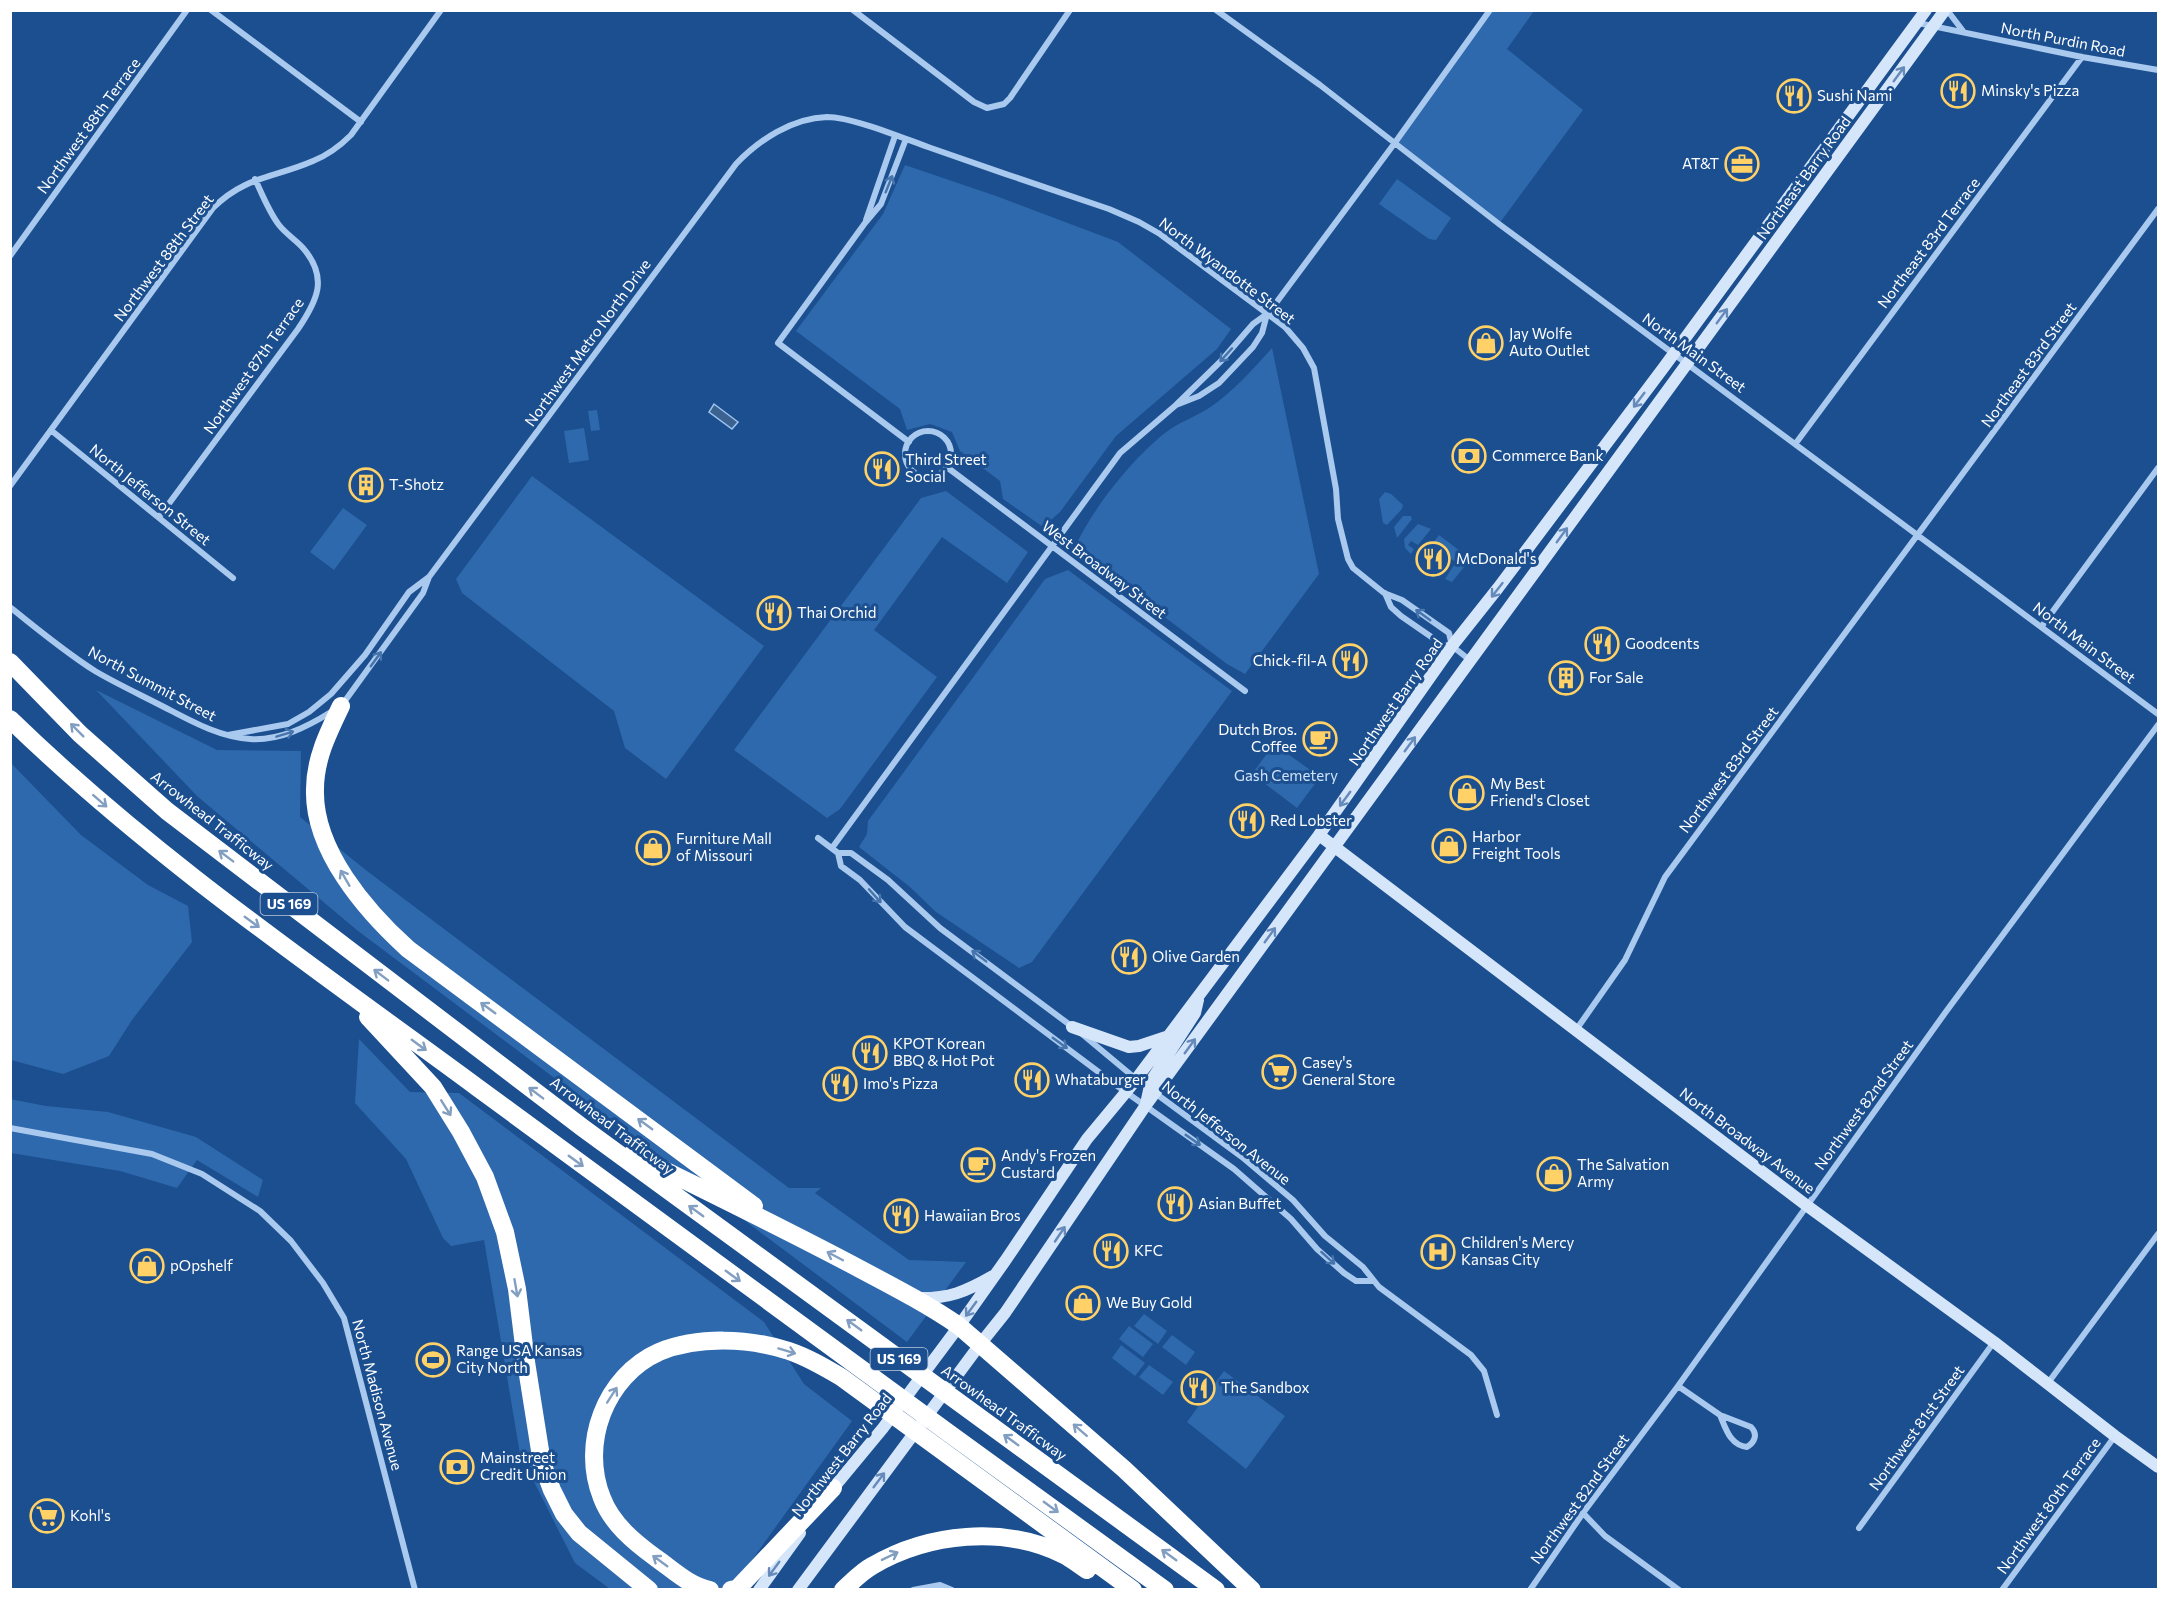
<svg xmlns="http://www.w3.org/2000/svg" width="2169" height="1600" font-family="Commissioner,sans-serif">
<rect width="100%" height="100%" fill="#1b4f8f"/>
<path fill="#2e69ad" d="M1490 11H1534L1507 49 1583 110 1499 224 1394 144Z
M905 165 996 196 1118 242 1231 329 1217 349 1116 436 1060 512 1043 527 1003 499 1000 481 960 451 952 432 930 424 907 430 900 409 796 331 883 214Z
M1397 179 1451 218 1436 240 1429 239 1379 204Z
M1272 348 1319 574 1245 674 1227 664 1074 549C1092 509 1131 460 1165 433 1177 423 1195 417 1209 408 1233 392 1253 369 1272 348Z
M597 410 600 430 591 431 588 411Z
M584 428 589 460 569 463 564 431Z
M532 476 764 646 666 779 625 748 614 711 462 593 456 579Z
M946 491 1028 552 1007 583 942 537 874 630 937 677 840 809 827 818 734 750 921 498Z
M1385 492 1391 494 1403 505 1402 509 1387 525 1383 523 1379 499Z
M343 508 367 525 334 570 310 552Z
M1403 516H1411L1412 519 1397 538 1394 527Z
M1418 524 1431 529 1418 545 1411 541 1408 545 1414 549 1411 554 1405 548 1404 539Z
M1439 535 1468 557V562L1452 582 1445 579 1456 562 1431 546Z
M1068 570 1232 691 1032 962 1019 968 936 912 910 887 859 847 867 834 868 821 1045 579Z
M96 690 217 750 301 751 300 817 367 871 789 1188H821L815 1193 909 1260 966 1262 907 1342 358 931 197 796Z
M1274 744 1320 777 1297 808 1252 774Z
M10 762 81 835 148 885 188 906 192 942 132 1020 109 1056 63 1074 11 1060Z
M359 1039 410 1092 459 1093 764 1322 804 1384 852 1421 731 1589H610L575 1563 520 1454 484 1240 451 1246 443 1238 406 1159 355 1103Z
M10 1099 46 1106 108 1112 196 1137 263 1180 258 1197 197 1160 177 1188 120 1171 11 1153Z
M1144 1314 1167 1331 1158 1344 1134 1326Z
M1129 1326 1153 1344 1143 1357 1119 1339Z
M1172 1335 1195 1352 1186 1365 1162 1347Z
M1121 1345 1145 1363 1135 1376 1112 1358Z
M1149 1365 1173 1382 1163 1395 1139 1377Z
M1224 1371 1285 1416 1246 1469 1187 1422Z"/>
<path fill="#3c6290" stroke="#9cc4f0" stroke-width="1.5" d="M714 404 738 422 732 429 709 412Z"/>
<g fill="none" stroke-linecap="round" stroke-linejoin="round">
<path stroke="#a9c9ee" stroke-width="6" d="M211 10 361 122
M853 10 974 102 987 108 1004 104 1010 98 1070 10
M1216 10 1320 85 1499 224 2158 714
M1947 10 1963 31
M1918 23 2082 57 2158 70
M906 139 881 204 865 223 778 343 909 442
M866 220 895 136
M10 256 187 10
M1267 314 1262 333 1253 347 1219 383 1199 396 1176 405 1221 361 1253 324 1267 314 1273 307 1394 144 1490 10
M905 454a23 23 0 1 1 46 0a23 23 0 1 1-46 0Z
M52 431 233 578
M1796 443 2082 57
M948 468 1245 691
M10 486 213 208C245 176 274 178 313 161 328 155 340 146 351 135L441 10
M159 517 298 329C317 301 329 278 303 248 296 240 286 234 279 225 269 212 262 194 255 179
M1385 593 1391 607 1401 616 1443 645 1452 646 1471 661
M10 607C37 629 65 652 95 671 117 684 141 695 164 707 191 721 219 737 250 739 279 741 307 727 331 712
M2042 626 2158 468
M342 705 423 593 429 577
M228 735 288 724 309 712 331 694 365 655 409 592 429 577 736 164C759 140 792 118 827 117 852 117 903 138 928 147 988 168 1049 189 1109 209L1139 222 1160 234 1285 327 1303 348 1314 368 1336 489 1338 519 1348 559 1353 568 1384 593 1402 600 1449 633 1452 646
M818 838 838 853H851L888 880 940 928 1074 1028
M832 848 1120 453 1176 405
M838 853 841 866 860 880 905 927 1116 1085 1234 1169 1291 1219 1317 1249 1344 1273 1356 1281H1373
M1576 1030 1625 960 1665 877 2158 209
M1082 1034 1136 1079 1242 1157 1293 1200 1325 1236 1363 1267 1379 1287 1471 1355 1484 1371 1497 1415
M10 1128 152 1154 202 1174 260 1211 291 1241 323 1283 344 1318 415 1590
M2048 1383 2158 1234
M1678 1386 1720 1415 1751 1427C1758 1434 1755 1442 1747 1447 1730 1445 1726 1429 1720 1415
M1583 1513 1605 1536 1679 1590
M1859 1528 1994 1342
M913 1590 940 1585 952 1590
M1530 1590 1583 1513 1678 1386 1945 1013 2158 725
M2002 1590 2115 1436"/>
<path stroke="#d6e6fa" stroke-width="12" d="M1319 835 1806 1205 1994 1342 2115 1436 2158 1467
M1072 1027 1129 1047 1139 1046 1166 1037
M1146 1104 1151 1081 1195 1013 1198 1000
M916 1298C949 1299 965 1292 993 1276
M830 1492 883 1428 959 1326 1005 1261 1087 1139 1131 1086 1319 835 1452 646 1498 588 1664 367 1926 10
M759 1590 800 1533
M798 1590 981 1343 1005 1313 1146 1105 1945 10"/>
<path stroke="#fff" stroke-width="18" d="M10 662 80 734 167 811 583 1128 1216 1590
M341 706C328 733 315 759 315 789 313 850 366 911 408 949L754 1206
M10 719C153 858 318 970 478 1088 706 1256 935 1424 1165 1590
M368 1017 433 1087 461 1132 485 1177 505 1232 517 1289 526 1362 542 1463 552 1490 564 1514 579 1533 649 1590
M632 1154C708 1192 785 1229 860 1269 894 1287 927 1304 959 1326L1124 1469 1252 1590
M710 1590C689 1586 672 1569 656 1558 634 1542 612 1524 602 1498 580 1444 605 1376 659 1352 698 1336 749 1338 789 1351 807 1357 824 1367 841 1377L1133 1590
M731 1590 737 1589 833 1488
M843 1590C852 1582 861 1572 872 1566 928 1533 1004 1525 1064 1555 1072 1559 1079 1565 1087 1570"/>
</g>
<defs><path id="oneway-shaft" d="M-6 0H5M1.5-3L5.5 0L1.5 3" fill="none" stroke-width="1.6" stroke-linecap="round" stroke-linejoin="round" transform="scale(1.5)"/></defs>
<g stroke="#668bba">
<use href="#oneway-shaft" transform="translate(1899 74) rotate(-54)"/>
<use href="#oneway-shaft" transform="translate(1722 316) rotate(-54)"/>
<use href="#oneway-shaft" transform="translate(1639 400) rotate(127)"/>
<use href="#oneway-shaft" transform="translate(1562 535) rotate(-54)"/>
<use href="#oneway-shaft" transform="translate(1497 590) rotate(128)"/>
<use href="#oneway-shaft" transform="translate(1410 744) rotate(-54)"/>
<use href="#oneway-shaft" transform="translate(1345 799) rotate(126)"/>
<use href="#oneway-shaft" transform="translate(1270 935) rotate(-54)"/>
<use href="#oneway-shaft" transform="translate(1190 1046) rotate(-54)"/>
<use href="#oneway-shaft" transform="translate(1060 1234) rotate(-56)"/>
<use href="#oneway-shaft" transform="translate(971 1309) rotate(126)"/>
<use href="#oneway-shaft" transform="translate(879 1480) rotate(-53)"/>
<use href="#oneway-shaft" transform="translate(774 1569) rotate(126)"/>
</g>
<g stroke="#4674ac">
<use href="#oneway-shaft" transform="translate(889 184) rotate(-68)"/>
<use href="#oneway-shaft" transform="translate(1226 355) rotate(132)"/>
<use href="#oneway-shaft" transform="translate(1423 615) rotate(-144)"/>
<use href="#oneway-shaft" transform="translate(376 659) rotate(-54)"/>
<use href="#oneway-shaft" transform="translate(285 734) rotate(-17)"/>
<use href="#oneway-shaft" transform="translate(875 896) rotate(48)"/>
<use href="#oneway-shaft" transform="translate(979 956) rotate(-143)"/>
<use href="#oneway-shaft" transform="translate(1060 1043) rotate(36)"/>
<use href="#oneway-shaft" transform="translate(1193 1140) rotate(35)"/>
<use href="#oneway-shaft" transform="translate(1328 1258) rotate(42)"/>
</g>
<g stroke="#829ec1">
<use href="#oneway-shaft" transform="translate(77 730) rotate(-135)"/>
<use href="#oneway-shaft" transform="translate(100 801) rotate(41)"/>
<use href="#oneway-shaft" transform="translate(226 856) rotate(-143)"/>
<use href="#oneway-shaft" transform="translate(345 878) rotate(-120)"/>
<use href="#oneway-shaft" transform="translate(252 922) rotate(36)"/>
<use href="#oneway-shaft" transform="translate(381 975) rotate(-143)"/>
<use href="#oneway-shaft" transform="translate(488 1008) rotate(-144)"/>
<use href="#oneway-shaft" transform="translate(419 1045) rotate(36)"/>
<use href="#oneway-shaft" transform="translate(536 1093) rotate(-143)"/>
<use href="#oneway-shaft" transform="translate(446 1108) rotate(58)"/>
<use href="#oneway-shaft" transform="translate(645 1124) rotate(-144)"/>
<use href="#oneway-shaft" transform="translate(576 1161) rotate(36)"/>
<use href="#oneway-shaft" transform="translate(696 1211) rotate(-144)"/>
<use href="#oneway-shaft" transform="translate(835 1256) rotate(-152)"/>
<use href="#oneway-shaft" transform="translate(733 1276) rotate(36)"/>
<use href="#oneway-shaft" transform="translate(516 1288) rotate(80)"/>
<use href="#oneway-shaft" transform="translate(854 1325) rotate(-144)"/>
<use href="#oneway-shaft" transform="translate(787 1351) rotate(17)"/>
<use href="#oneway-shaft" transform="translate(612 1395) rotate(-57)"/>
<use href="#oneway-shaft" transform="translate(1080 1430) rotate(-139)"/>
<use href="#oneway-shaft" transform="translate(1011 1440) rotate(-144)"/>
<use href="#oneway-shaft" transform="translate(1051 1507) rotate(36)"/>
<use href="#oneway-shaft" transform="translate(1169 1555) rotate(-144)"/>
<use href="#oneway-shaft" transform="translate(890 1556) rotate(-26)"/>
<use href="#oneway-shaft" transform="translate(660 1561) rotate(-144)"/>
</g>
<defs>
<symbol id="restaurant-ring" viewBox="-11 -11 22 22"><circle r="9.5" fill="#1b4f8f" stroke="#ffd166" stroke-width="1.5"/><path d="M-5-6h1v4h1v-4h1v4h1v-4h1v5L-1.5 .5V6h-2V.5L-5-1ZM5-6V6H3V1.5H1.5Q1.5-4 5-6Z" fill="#ffd166"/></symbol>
<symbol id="office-ring" viewBox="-11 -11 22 22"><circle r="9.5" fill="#1b4f8f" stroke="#ffd166" stroke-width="1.5"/><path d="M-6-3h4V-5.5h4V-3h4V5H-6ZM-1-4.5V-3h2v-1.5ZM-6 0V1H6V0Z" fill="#ffd166"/></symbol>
<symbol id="shop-ring" viewBox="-11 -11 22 22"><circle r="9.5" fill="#1b4f8f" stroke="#ffd166" stroke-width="1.5"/><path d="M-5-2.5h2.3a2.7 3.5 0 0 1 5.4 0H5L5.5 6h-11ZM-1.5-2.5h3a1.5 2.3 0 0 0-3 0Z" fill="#ffd166"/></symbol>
<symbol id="bank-ring" viewBox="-11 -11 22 22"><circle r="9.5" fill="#1b4f8f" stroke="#ffd166" stroke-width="1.5"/><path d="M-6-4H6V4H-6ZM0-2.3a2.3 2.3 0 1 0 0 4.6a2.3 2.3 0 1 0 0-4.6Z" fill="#ffd166"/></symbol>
<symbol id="building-ring" viewBox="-11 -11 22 22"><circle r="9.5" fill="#1b4f8f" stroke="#ffd166" stroke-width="1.5"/><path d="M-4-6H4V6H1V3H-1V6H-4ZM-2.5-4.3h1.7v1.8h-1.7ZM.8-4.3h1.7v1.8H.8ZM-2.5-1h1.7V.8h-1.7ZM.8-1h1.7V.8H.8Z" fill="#ffd166"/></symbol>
<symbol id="cafe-ring" viewBox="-11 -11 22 22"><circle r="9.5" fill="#1b4f8f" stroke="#ffd166" stroke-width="1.5"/><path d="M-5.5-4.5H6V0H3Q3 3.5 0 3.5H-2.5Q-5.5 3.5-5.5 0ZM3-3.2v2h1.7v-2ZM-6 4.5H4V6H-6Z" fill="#ffd166"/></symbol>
<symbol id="supermarket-ring" viewBox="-11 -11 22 22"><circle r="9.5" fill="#1b4f8f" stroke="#ffd166" stroke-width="1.5"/><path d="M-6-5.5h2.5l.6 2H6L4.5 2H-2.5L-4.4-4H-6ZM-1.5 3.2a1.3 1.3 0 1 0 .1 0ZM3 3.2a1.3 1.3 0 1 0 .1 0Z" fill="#ffd166"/></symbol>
<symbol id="hospital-ring" viewBox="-11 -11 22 22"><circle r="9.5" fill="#1b4f8f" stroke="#ffd166" stroke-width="1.5"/><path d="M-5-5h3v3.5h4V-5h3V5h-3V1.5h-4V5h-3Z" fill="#ffd166"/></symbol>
<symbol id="stadium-ring" viewBox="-11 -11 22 22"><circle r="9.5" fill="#1b4f8f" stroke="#ffd166" stroke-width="1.5"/><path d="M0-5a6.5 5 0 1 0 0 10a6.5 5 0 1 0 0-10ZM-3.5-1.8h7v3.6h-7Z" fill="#ffd166"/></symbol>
</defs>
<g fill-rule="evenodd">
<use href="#restaurant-ring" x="1939" y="72" width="38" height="38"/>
<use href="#restaurant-ring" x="1775" y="77" width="38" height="38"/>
<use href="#office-ring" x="1723" y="145" width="38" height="38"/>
<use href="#shop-ring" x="1467" y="324" width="38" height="38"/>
<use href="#bank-ring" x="1450" y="437" width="38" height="38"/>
<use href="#restaurant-ring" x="863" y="450" width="38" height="38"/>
<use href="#building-ring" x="347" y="466" width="38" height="38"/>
<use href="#restaurant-ring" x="1414" y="540" width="38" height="38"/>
<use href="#restaurant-ring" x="755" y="594" width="38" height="38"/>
<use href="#restaurant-ring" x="1583" y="625" width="38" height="38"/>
<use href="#restaurant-ring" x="1331" y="642" width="38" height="38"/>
<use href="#building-ring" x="1547" y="659" width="38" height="38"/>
<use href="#cafe-ring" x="1301" y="720" width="38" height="38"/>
<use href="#shop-ring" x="1448" y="774" width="38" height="38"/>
<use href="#restaurant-ring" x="1228" y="802" width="38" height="38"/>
<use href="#shop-ring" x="1430" y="827" width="38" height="38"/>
<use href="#shop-ring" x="634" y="829" width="38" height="38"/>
<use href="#restaurant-ring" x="1110" y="938" width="38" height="38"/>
<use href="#restaurant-ring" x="851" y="1034" width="38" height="38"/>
<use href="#supermarket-ring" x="1260" y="1053" width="38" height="38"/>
<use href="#restaurant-ring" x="1013" y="1061" width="38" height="38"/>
<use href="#restaurant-ring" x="821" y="1065" width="38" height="38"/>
<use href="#cafe-ring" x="959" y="1146" width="38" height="38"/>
<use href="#shop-ring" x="1535" y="1155" width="38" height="38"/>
<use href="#restaurant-ring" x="1156" y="1185" width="38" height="38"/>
<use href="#restaurant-ring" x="882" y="1197" width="38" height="38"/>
<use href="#restaurant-ring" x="1092" y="1232" width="38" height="38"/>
<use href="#hospital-ring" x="1419" y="1233" width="38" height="38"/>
<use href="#shop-ring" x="128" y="1247" width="38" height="38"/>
<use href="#shop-ring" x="1064" y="1284" width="38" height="38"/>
<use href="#stadium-ring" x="414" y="1341" width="38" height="38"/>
<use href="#restaurant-ring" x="1179" y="1369" width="38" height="38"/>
<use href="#bank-ring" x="438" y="1448" width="38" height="38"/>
<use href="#supermarket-ring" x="28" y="1497" width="38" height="38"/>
</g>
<g text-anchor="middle" stroke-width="6" stroke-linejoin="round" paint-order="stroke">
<g fill="#1b4f8f" stroke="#bbcadd" stroke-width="1.5">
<rect x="260.5" y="893" width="57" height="22" rx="4.5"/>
<rect x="870.5" y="1348" width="57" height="22" rx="4.5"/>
</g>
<g font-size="14" font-weight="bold" fill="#fff">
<text x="289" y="909">US 169</text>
<text x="899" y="1364">US 169</text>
</g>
<g font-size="15" fill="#fff" stroke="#1b4f8f">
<text transform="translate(2063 40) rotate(11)" y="5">North Purdin Road</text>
<text transform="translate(89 126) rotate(-54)" y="5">Northwest 88th Terrace</text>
<text transform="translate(1804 178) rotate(-54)" y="5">Northeast Barry Road</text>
<text transform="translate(1929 243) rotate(-53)" y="5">Northeast 83rd Terrace</text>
<text transform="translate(164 258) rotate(-53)" y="5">Northwest 88th Street</text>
<text transform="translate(1227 271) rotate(37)" y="5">North Wyandotte Street</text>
<text transform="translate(588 343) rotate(-54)" y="5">Northwest Metro North Drive</text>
<text transform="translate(1694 353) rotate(36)" y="5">North Main Street</text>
<text transform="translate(2029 365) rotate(-54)" y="5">Northeast 83rd Street</text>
<text transform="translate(254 366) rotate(-55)" y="5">Northwest 87th Terrace</text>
<text transform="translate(150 495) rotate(39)" y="5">North Jefferson Street</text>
<text transform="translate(1104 570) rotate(37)" y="5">West Broadway Street</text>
<text transform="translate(2084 643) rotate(37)" y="5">North Main Street</text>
<text transform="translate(152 684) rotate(28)" y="5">North Summit Street</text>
<text transform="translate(1396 702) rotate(-55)" y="5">Northwest Barry Road</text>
<text transform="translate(1729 770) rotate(-53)" y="5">Northwest 83rd Street</text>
<text transform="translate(212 821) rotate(38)" y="5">Arrowhead Trafficway</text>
<text transform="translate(1864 1105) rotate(-54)" y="5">Northwest 82nd Street</text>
<text transform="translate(612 1126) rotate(37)" y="5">Arrowhead Trafficway</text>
<text transform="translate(1226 1133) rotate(38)" y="5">North Jefferson Avenue</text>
<text transform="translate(1747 1141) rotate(37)" y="5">North Broadway Avenue</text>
<text transform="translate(377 1395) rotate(75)" y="5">North Madison Avenue</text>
<text transform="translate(1004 1413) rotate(36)" y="5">Arrowhead Trafficway</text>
<text transform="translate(1917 1428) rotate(-54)" y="5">Northwest 81st Street</text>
<text transform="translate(842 1455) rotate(-52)" y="5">Northwest Barry Road</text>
<text transform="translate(1580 1499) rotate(-54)" y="5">Northwest 82nd Street</text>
<text transform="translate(2049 1506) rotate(-54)" y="5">Northwest 80th Terrace</text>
</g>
<g font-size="15" fill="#fff" stroke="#1b4f8f" text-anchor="start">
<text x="1981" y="96">Minsky's Pizza</text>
<text x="1817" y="101">Sushi Nami</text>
<text x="1719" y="169" text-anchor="end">AT&amp;T</text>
<text x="1509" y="339">Jay Wolfe<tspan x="1509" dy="17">Auto Outlet</tspan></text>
<text x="1492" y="461">Commerce Bank</text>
<text x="905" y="465">Third Street<tspan x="905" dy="17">Social</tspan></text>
<text x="389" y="490">T-Shotz</text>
<text x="1456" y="564">McDonald's</text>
<text x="797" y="618">Thai Orchid</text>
<text x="1625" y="649">Goodcents</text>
<text x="1327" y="666" text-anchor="end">Chick-fil-A</text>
<text x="1589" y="683">For Sale</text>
<text x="1297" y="735" text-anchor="end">Dutch Bros.<tspan x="1297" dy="17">Coffee</tspan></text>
<text x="1490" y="789">My Best<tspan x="1490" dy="17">Friend's Closet</tspan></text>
<text x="1270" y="826">Red Lobster</text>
<text x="1472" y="842">Harbor<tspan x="1472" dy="17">Freight Tools</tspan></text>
<text x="676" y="844">Furniture Mall<tspan x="676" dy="17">of Missouri</tspan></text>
<text x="1152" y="962">Olive Garden</text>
<text x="893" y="1049">KPOT Korean<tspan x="893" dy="17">BBQ &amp; Hot Pot</tspan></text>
<text x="1302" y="1068">Casey's<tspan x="1302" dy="17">General Store</tspan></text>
<text x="1055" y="1085">Whataburger</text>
<text x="863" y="1089">Imo's Pizza</text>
<text x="1001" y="1161">Andy's Frozen<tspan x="1001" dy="17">Custard</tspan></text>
<text x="1577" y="1170">The Salvation<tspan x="1577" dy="17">Army</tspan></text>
<text x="1198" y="1209">Asian Buffet</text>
<text x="924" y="1221">Hawaiian Bros</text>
<text x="1461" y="1248">Children's Mercy<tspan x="1461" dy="17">Kansas City</tspan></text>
<text x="1134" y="1256">KFC</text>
<text x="170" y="1271">pOpshelf</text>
<text x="1106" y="1308">We Buy Gold</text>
<text x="456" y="1356">Range USA Kansas<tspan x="456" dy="17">City North</tspan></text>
<text x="1221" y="1393">The Sandbox</text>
<text x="480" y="1463">Mainstreet<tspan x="480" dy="17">Credit Union</tspan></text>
<text x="70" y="1521">Kohl's</text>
</g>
<g font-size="15" fill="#cfe3fa" stroke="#1b4f8f">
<text x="1286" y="781">Gash Cemetery</text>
</g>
</g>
<rect width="2169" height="1600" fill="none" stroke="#ffffff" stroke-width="24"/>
</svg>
